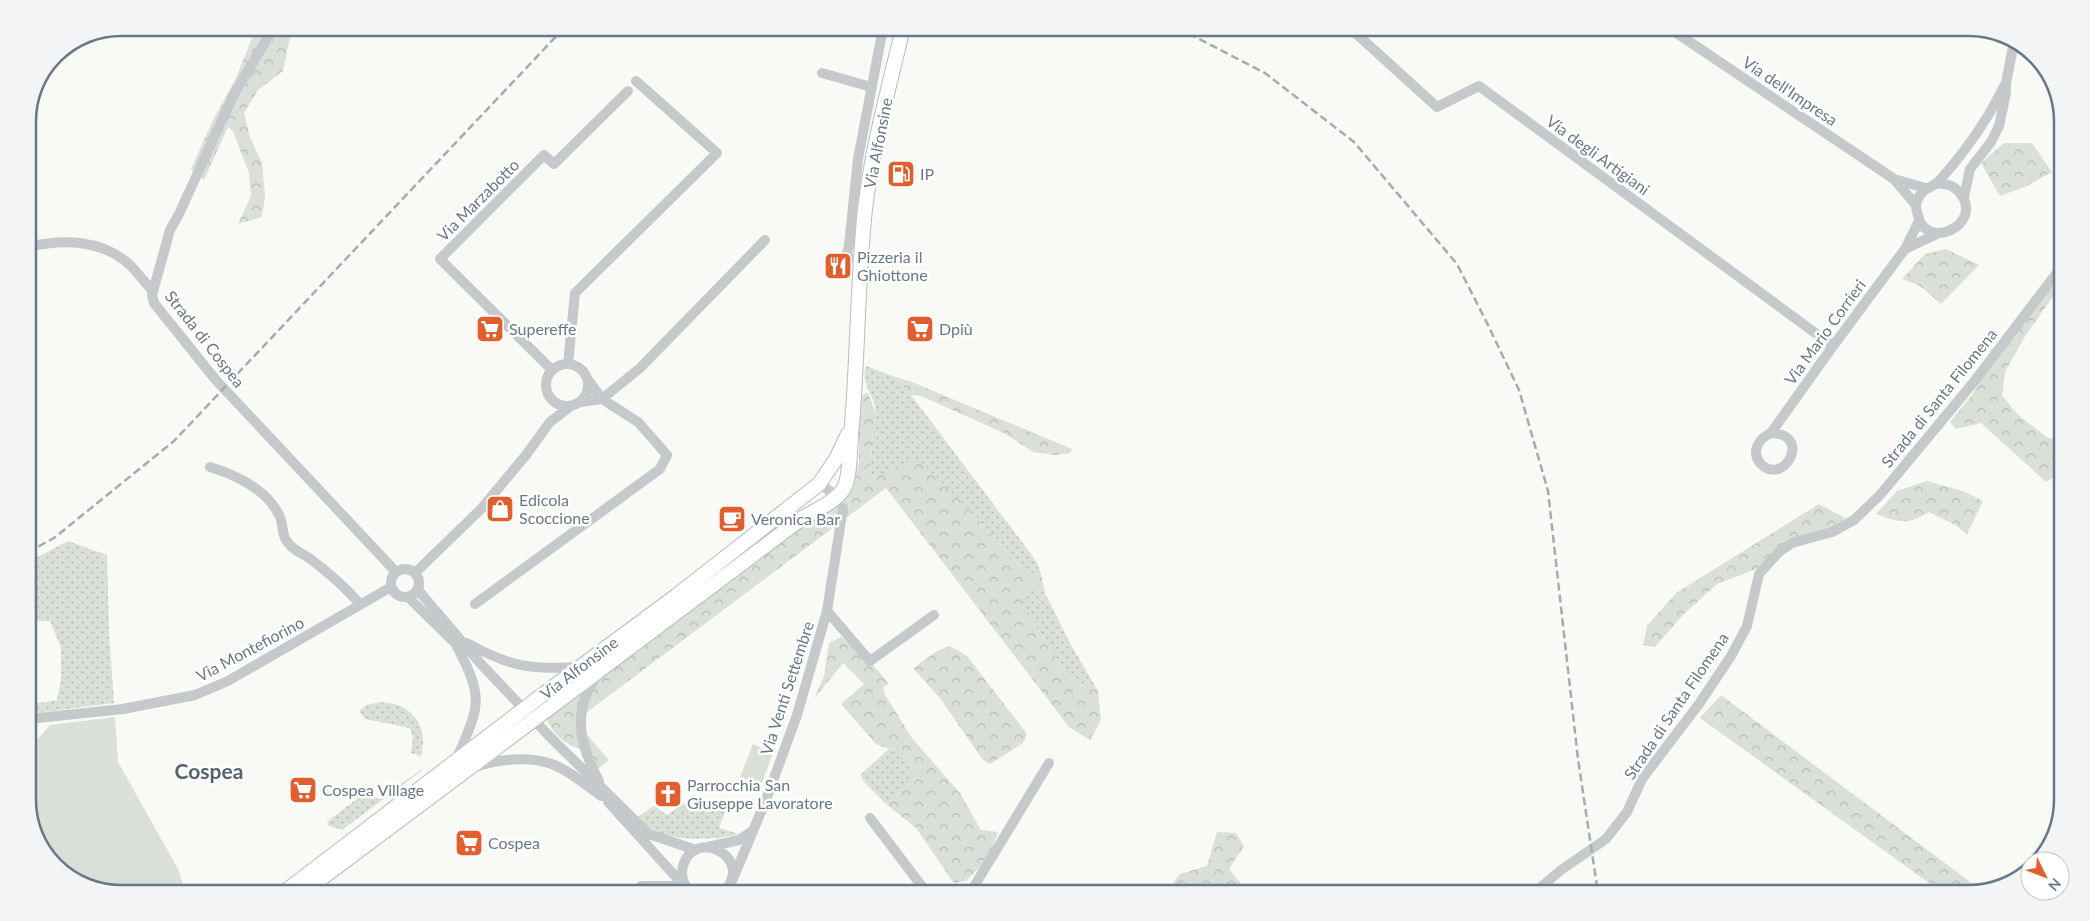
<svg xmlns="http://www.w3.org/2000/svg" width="2090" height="921" font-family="Lato,sans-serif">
<defs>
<pattern id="green-dots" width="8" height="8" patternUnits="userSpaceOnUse" patternTransform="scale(1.25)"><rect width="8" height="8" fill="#dae0d7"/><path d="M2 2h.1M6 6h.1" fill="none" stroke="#b5bab4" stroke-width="1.8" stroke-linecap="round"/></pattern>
<pattern id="forest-crowns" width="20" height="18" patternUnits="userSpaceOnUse" patternTransform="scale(1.25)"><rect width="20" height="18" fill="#dae0d7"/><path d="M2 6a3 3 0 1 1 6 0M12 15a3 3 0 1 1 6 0" fill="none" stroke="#b5bab4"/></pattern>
</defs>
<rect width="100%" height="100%" fill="#f9f9f6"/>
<path fill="url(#green-dots)" d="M866 366 895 377 911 395 1028 550 1037 563 1041 574H1031L1019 566 973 513 870 479C871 462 872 446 873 429 873 424 876 419 876 414 876 395 860 387 866 366Z
M68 541 107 555 109 633 114 703 28 714V705L57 700 61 680V647L50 621H28V562Z
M1034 586 1045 593 1070 643 1098 691 1082 685 1065 672 1034 623 1021 599 1028 587Z
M381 702C388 703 398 704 404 708 422 718 426 738 421 756L411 753 413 737 410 728 365 719 359 711 366 705Z
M899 748 910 763 915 780 886 804 865 783 860 775 889 749Z
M422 769 423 770 342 830 329 826 327 822 363 794 380 799Z
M694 797 715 809 725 812 719 828 739 834C715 840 683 841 660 833 651 830 643 822 636 818L654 806 667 815Z"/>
<path fill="url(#forest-crowns)" d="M256 28H292L283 71 258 90 244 113 250 137 262 163 265 196 262 217 238 224 251 196 249 173 233 131 228 127 204 180 191 169 213 120 236 78Z
M2004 143H2032L2052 172 2025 187 2000 196 1981 163Z
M1946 249 1979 265 1941 304 1920 286 1902 279 1925 254Z
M2047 284 2056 292 2024 338 2005 372 2002 395 2017 414 2048 438 2062 439V471L2046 482 1981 423 1956 429 1950 422 1972 395 1990 365Z
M895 377 912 382 1072 449 1070 453 1054 455 1033 452 1006 434 921 396 911 395Z
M868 393 876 414 873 427 870 479 913 461 921 462 973 513 1019 566 1031 573 1041 574 1045 593 1034 586 1029 587 1021 599 1034 623 1065 672 1082 685 1098 691 1101 720 1090 740 1069 727 886 488 575 721 609 760 592 774 579 748C563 745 552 731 545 717L682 611 841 499 853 488 859 461V401L864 394Z
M1927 481 1963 491 1983 501 1967 534 1955 525 1929 512C1908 526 1898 522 1876 514L1897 491Z
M1819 504 1845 518 1833 529 1802 541 1762 567 1717 584 1684 614 1655 647 1643 645 1647 626 1676 593Z
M841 637 870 661 889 684 883 687 885 695 912 738 960 793 981 830 998 832 988 859 966 881 954 883 916 828 886 804 915 780 910 763 899 748 889 749 876 744 841 704 864 684 843 663 814 699 824 676 829 643Z
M950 646 967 656 1027 734 1023 743 990 764 983 760 942 701 913 668 937 651Z
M1721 695 1981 890 1969 893H1943L1700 718Z
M1217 832 1236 833 1244 846 1229 869 1249 893H1166L1180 874 1207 866Z"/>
<path fill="#dae0d7" d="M115 717 118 762 178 869 186 893H121L85 886 43 852 28 806V750L50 725Z
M753 744 773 753 761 786 740 777Z"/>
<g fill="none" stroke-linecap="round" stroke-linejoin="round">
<defs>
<path id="major" d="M537 699 676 596 819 484 836 459 848 434
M544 712 801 519C814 511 836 502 844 488 850 478 850 449 851 436 858 361 857 285 865 209 872 148 889 87 903 28
M283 893 515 716
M302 893 524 727"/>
</defs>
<use href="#major" stroke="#b8bcc0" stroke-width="16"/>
<path stroke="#c5c9cc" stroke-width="10" d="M272 28 264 44 233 96 179 214 170 230 152 295 154 303 215 379 396 572
M1350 28 1437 107 1479 86 1833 346
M1669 28 1894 179 1925 188
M822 73 871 87
M1894 179 1916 205
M1936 183C1946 184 1954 185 1960 193 1985 225 1925 252 1918 215 1916 210 1915 206 1917 201 1922 187 1931 189 1939 181 1957 161 1975 137 1989 114 1995 104 2000 93 2006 83
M1964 197 1970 169 1991 142 1999 126 2006 93V83L2014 42
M28 247C62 239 102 239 130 265 138 273 145 283 153 291
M1905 249 1939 233
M861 261 846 257 849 245 858 159 883 28
M546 385a21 21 0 1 1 42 0a21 21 0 1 1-42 0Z
M568 364 575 293 717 153 636 81
M552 370 440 259 544 155 554 164 628 91
M580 402 602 399 640 368 765 240
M1771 433C1813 434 1784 487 1761 464 1750 452 1759 438 1771 433L1833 346 1905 249 1919 221
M210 467C236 475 268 490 280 517 284 527 281 537 290 545 295 551 303 554 309 558 328 572 345 587 360 604
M819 484 830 491 834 499
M391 583a14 14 0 1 1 28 0a14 14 0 1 1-28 0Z
M415 573 481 509 526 455 550 422 571 406
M418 590 481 664 552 739 649 834 696 850
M408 597 459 647
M475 604 660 469 667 455 638 422 602 399 589 381
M827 611 870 661 934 615
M455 643C466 664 481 690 474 714 470 730 462 746 455 762
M467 643C510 667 532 670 580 667
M599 673C571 709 579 744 599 781
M28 719 123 709 195 695 228 681 391 587
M475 767C498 759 528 756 552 764 570 771 586 785 601 796
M608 802 686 888
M870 818 927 893
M708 847 739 840 752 831
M732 881 766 800 797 715 827 611 843 508
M638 893 641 886H675L686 888
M692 893C684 886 680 877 683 866 695 825 758 860 722 893
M970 893 1049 763
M1534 893 1561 870 1606 839 1627 812 1642 779 1699 704 1731 656 1747 626 1759 574 1779 552 1792 543 1832 532 1854 520 1880 495 1973 383 2062 266"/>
<use href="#major" stroke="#fff" stroke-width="14"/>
<path stroke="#a5abb1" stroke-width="2.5" stroke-dasharray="8 4" stroke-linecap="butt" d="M1178 28 1265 73 1354 142 1457 264 1487 323 1519 390 1548 491 1578 759 1598 893
M28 552 54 538 174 441 564 28"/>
<defs>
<path id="major-bridge" d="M515 716 537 699
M524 727 544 712"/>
</defs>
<use href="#major-bridge" stroke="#b8bcc0" stroke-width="16" stroke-linecap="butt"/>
<use href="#major-bridge" stroke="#fff" stroke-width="14"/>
</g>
<defs>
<symbol id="fuel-square" viewBox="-11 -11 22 22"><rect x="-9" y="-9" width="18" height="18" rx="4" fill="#e15f2e" stroke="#fff"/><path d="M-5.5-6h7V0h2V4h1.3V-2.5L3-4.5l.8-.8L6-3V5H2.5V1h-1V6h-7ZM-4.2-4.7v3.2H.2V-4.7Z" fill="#fff"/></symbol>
<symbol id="restaurant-square" viewBox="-11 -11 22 22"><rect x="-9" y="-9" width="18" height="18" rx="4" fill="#e15f2e" stroke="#fff"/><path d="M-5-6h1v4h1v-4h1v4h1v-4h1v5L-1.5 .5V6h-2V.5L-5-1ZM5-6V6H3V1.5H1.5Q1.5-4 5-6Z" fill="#fff"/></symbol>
<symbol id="supermarket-square" viewBox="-11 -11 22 22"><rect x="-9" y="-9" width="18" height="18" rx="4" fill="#e15f2e" stroke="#fff"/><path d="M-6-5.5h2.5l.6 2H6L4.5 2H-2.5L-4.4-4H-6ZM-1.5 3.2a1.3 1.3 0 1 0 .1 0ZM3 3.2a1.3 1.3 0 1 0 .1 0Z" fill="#fff"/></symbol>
<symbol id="shop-square" viewBox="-11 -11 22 22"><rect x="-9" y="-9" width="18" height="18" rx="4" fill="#e15f2e" stroke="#fff"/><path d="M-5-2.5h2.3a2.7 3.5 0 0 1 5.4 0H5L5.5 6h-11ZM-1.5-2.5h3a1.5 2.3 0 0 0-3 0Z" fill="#fff"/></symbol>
<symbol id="cafe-square" viewBox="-11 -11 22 22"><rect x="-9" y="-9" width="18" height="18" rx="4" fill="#e15f2e" stroke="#fff"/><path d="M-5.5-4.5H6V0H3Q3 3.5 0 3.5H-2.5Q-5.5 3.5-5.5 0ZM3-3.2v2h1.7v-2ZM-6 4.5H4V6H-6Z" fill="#fff"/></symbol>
<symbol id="church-square" viewBox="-11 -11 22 22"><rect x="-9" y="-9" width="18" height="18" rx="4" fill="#e15f2e" stroke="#fff"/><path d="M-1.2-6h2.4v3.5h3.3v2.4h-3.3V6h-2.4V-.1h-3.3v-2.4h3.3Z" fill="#fff"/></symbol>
</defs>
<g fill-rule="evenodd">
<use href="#fuel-square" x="885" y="158" width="32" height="32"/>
<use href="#restaurant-square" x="822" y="250" width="32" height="32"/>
<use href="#supermarket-square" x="474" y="313" width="32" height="32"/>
<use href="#supermarket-square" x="904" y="313" width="32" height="32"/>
<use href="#shop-square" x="484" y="493" width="32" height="32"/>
<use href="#cafe-square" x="716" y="503" width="32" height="32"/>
<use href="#supermarket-square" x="287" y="774" width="32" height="32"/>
<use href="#church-square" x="652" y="778" width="32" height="32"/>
<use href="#supermarket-square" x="453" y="827" width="32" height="32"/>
</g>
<g text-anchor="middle" stroke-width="5" stroke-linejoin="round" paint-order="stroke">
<g font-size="16" fill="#687887" stroke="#fff">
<text transform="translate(1790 91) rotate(34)" y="6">Via dell'Impresa</text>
<text transform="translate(878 143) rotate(-79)" y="6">Via Alfonsine</text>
<text transform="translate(1598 155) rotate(36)" y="6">Via degli Artigiani</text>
<text transform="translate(478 200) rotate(-45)" y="6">Via Marzabotto</text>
<text transform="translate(1825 332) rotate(-54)" y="6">Via Mario Corrieri</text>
<text transform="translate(205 339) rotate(52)" y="6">Strada di Cospea</text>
<text transform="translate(1939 398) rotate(-51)" y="6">Strada di Santa Filomena</text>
<text transform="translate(250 649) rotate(-28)" y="6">Via Montefiorino</text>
<text transform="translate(579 668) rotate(-37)" y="6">Via Alfonsine</text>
<text transform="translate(787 688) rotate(-72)" y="6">Via Venti Settembre</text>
<text transform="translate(1676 706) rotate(-56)" y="6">Strada di Santa Filomena</text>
</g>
<g font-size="16" fill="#687887" stroke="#fff" text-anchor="start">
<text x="920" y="180">IP</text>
<text x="857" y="263">Pizzeria il<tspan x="857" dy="18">Ghiottone</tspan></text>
<text x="509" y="335">Supereffe</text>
<text x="939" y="335">Dpiù</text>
<text x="519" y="506">Edicola<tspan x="519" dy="18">Scoccione</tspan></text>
<text x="751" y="525">Veronica Bar</text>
<text x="687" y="791">Parrocchia San<tspan x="687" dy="18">Giuseppe Lavoratore</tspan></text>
<text x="322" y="796">Cospea Village</text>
<text x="488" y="849">Cospea</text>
</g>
<g font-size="21" font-weight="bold" fill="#56626c" stroke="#fff">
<text x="209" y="779">Cospea</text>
</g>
</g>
<path d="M0 0H2090V921H0ZM121 36H1969A85 85 0 0 1 2054 121V800A85 85 0 0 1 1969 885H121A85 85 0 0 1 36 800V121A85 85 0 0 1 121 36Z" fill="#f3f4f5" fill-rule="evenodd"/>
<path fill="none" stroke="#687887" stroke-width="2.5" d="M121 36H1969A85 85 0 0 1 2054 121V800A85 85 0 0 1 1969 885H121A85 85 0 0 1 36 800V121A85 85 0 0 1 121 36Z"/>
<g transform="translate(2045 876) rotate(132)"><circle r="24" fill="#ffffff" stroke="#c3c9cf"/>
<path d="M0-4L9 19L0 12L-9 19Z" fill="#e15f2e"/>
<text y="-8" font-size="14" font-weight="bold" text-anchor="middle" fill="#687887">N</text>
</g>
</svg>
